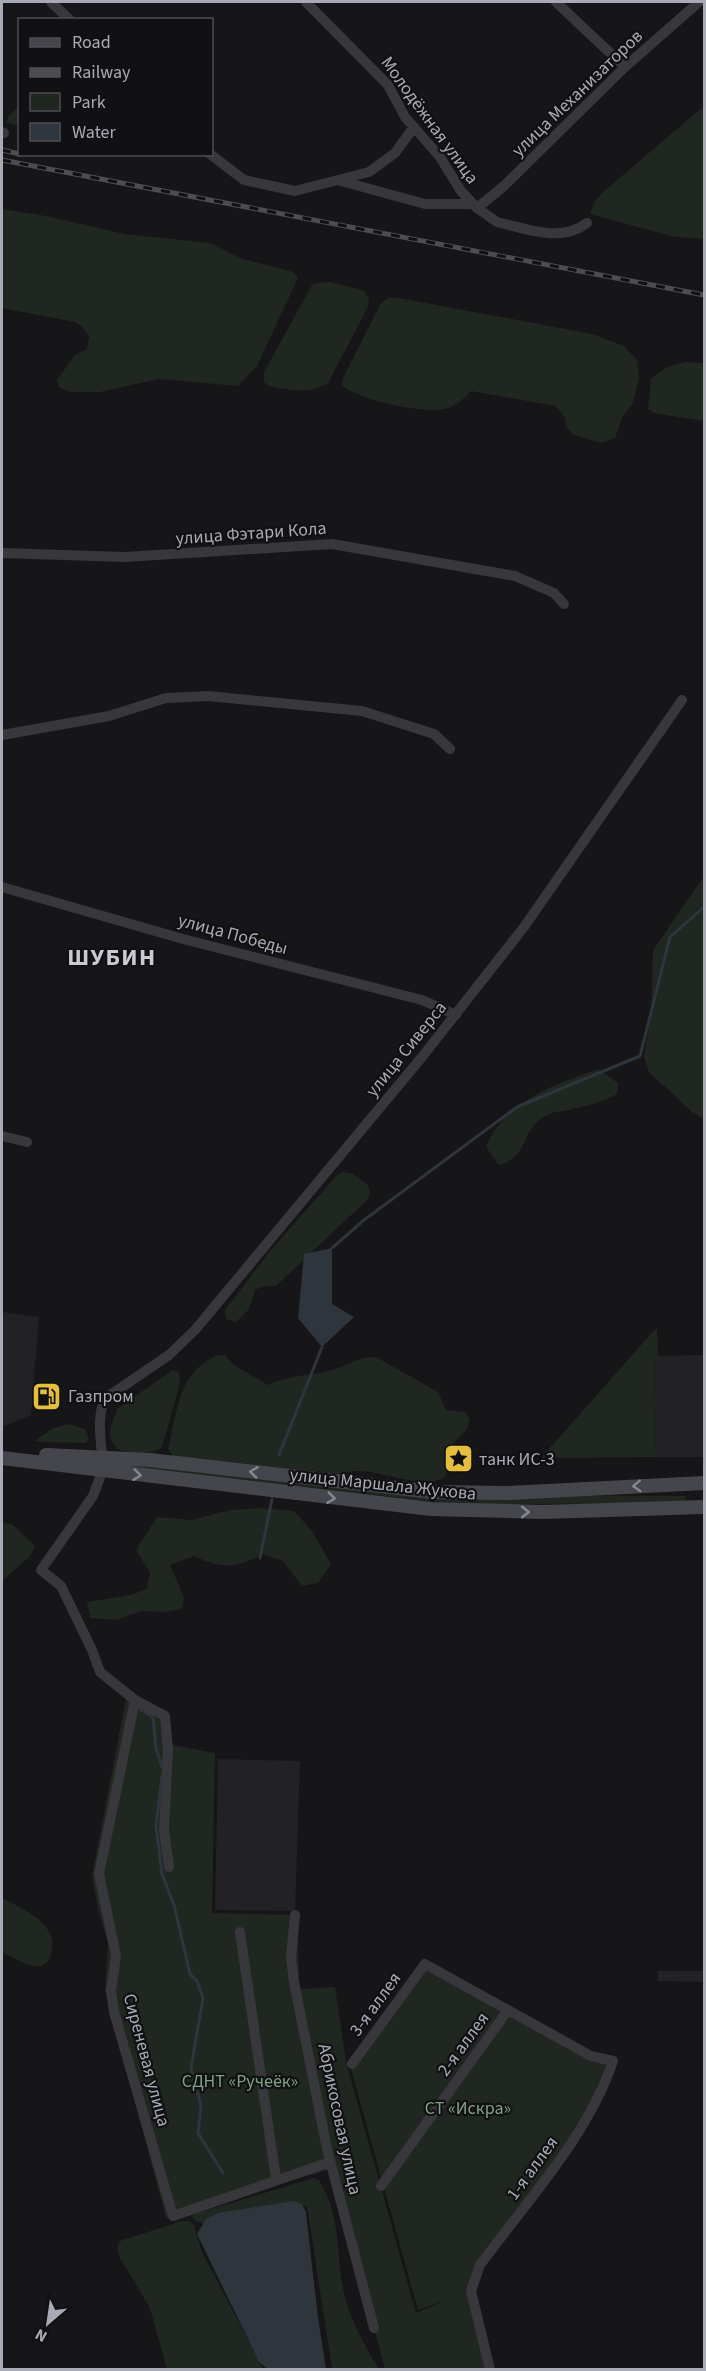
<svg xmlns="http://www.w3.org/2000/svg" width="706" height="2371" font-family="'Source Sans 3',sans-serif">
<rect width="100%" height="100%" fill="#161517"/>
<path fill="#222124" d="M2 1312 39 1317 31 1415 2 1427Z
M704 1355V1457H656L654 1356Z
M218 1759 300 1761 295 1911 215 1910Z
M658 1971H704V1982L658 1981Z"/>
<path fill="#202721" d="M19 105V125L7 123 8 117Z
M704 106V239L675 237 590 214 595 201 603 192Z
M2 209 46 216 124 234 210 243 240 258 293 272 297 275V280L257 366 238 386 158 379 100 392H70L59 387 57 380 75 355 87 349 89 336 81 326 75 322 2 308Z
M329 282 363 290 369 299 368 307 328 383C310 395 288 390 268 386L264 382V372L312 285 316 283Z
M388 298H399L592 334 624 346 637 360 639 379 632 405 622 417 615 438 601 443 574 435 566 427 565 418 556 406 471 391C463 399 457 406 445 409 425 414 356 400 342 385L343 378 381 303Z
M686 362 704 363V421L654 413 648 409 651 379 667 367Z
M704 876V1119L692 1112 649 1072 644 1057 651 1013 653 950Z
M598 1069 618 1083 617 1094C605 1102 582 1107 568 1110 560 1112 551 1112 545 1116 518 1133 531 1155 499 1165L486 1147C504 1101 554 1085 598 1069Z
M343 1172 353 1174 368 1185 370 1194 367 1200 276 1286H263L255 1290 249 1309 236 1322 226 1319 225 1310 270 1251 337 1175Z
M657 1327 658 1356H654L656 1457 541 1458Z
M218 1355H225L234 1365 268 1385C288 1375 310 1376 332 1370 348 1366 358 1356 376 1357L438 1392 446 1410 465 1412 470 1419 467 1429 452 1445 446 1476C427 1492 379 1469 356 1471 352 1471 346 1473 342 1474L173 1456 168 1449C178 1410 177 1373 218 1355Z
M173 1370 179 1372 180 1383 162 1447C149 1456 131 1453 117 1449L110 1438 111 1426 118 1408Z
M69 1424 85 1429 89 1438 86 1443 37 1442 36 1440 53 1428Z
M125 1460 490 1495 686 1496 685 1503 490 1504 429 1501 123 1466Z
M259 1508 294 1511 312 1531 331 1564 318 1583 302 1586 283 1561 263 1554C233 1569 224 1569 194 1556L170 1565 184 1597 182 1609 164 1612 141 1611 117 1620 90 1618 87 1602 131 1595 147 1589 150 1573 136 1550 157 1517 191 1520 231 1510Z
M2 1522 13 1525 35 1546 30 1556 2 1581Z
M127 1693 163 1712 167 1744 215 1753 212 1913 298 1915 299 1989 335 1987 346 2062 416 2313 449 2299 418 2310 349 2062 420 1963 612 2062 588 2117 480 2265 471 2291 490 2369H385L331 2169 166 2218 105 1990 108 1943 98 1909 92 1876Z
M2 1898C17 1906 42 1916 50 1934 54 1940 52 1951 50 1957 42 1978 15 1958 2 1952Z
M314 2178 319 2180C342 2217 335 2252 344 2293 350 2320 365 2346 379 2369H332L307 2206 298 2205 205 2224 197 2222 192 2217 194 2214Z
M182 2221H190L194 2225 201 2250 263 2369H167L150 2308 120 2258 117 2247 120 2241Z"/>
<path fill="#2e353c" d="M332 1248V1304L354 1317 322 1347 298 1318 304 1254Z
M294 2201 302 2204 306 2212 318 2318 326 2369H268L259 2362 197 2234 206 2219 218 2213Z"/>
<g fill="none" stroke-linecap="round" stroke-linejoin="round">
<path stroke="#2e353c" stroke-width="3" d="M332 1248 364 1220 517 1107 640 1056 670 937 704 907
M279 1455 322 1347
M260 1558 272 1499
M136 1707 153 1717 156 1748 162 1767
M162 1776 156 1826 162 1874 174 1905 190 1974 197 1981 203 1998 191 2068 201 2105 198 2133 223 2173"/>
<path stroke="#37373c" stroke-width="10" d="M51 2 70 20
M306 2 388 85 405 117 440 157 461 191 477 208 497 222C527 229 561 243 587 223
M556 2 625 67
M2 132 4 133
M210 154 244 180 295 191 369 172 395 153 414 127
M341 181 425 204H472
M477 208 504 186 625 67 699 2
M2 553 125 557 332 544 515 576 554 593 564 604
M2 735 109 716 166 698 208 696 362 711 434 734 450 749
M2 887 183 939 422 1000 456 1015
M2 1136 27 1142
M102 1457C101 1438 96 1415 106 1398L169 1355 195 1330 422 1057 524 927 682 700
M102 1472 93 1496 41 1570 61 1586 92 1650 100 1672 135 1700 165 1716 168 1749 164 1830 169 1867
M135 1700 99 1874 116 1956 111 1991 114 2012 173 2216 330 2162
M295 1915 291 1958 294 1982 327 2149 374 2328
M240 1932 276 2179
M352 2064 425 1964 591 2056 613 2061C588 2136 527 2201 480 2265L471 2291 490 2370
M381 2186 508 2010"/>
<path stroke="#45464c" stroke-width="14" d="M46 1455 150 1460 434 1492 506 1493 704 1483
M2 1458 431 1509 543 1512 704 1507"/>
<defs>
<path id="rail" d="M2 150 20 154
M2 160 704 295"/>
</defs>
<use href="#rail" stroke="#4c4d53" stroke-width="5"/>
<use href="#rail" stroke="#111012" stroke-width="3" stroke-dasharray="9" stroke-linecap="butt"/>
</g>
<defs><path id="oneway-chevron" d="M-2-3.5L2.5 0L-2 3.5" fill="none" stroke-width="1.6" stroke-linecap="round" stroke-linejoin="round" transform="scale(1.5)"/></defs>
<g stroke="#858891">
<use href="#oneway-chevron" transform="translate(254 1472) rotate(-173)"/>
<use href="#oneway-chevron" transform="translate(137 1475) rotate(7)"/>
<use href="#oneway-chevron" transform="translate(637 1486) rotate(177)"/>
<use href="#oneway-chevron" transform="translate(331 1498) rotate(7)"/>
<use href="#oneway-chevron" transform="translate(525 1512)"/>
</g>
<defs>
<symbol id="fuel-square" viewBox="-11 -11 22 22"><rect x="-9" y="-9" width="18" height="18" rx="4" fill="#e5be3f" stroke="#111012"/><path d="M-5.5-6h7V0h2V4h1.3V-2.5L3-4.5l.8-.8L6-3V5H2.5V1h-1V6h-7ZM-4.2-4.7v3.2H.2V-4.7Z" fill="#111"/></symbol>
<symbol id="sight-square" viewBox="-11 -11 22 22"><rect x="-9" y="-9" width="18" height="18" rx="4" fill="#e5be3f" stroke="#111012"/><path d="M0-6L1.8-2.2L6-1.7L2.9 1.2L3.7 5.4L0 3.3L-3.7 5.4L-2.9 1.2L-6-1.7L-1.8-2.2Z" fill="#111"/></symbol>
</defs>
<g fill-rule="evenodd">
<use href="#fuel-square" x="30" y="1380" width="33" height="33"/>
<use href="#sight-square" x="442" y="1442" width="33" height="33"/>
</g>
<g text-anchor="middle" stroke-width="4.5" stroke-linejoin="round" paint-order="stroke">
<g font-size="18" fill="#a8abb6" stroke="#111012">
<text transform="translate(577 93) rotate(-44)" y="6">улица Механизаторов</text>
<text transform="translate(430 120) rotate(54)" y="6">Молодёжная улица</text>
<text transform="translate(251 533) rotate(-4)" y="6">улица Фэтари Кола</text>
<text transform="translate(233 934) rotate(15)" y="6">улица Победы</text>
<text transform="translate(406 1049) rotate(-51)" y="6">улица Сиверса</text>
<text transform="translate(383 1484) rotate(6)" y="6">улица Маршала Жукова</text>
<text transform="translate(375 2004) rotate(-54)" y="6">3-я аллея</text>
<text transform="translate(463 2044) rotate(-54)" y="6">2-я аллея</text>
<text transform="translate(147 2060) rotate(75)" y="6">Сиреневая улица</text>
<text transform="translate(340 2119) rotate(78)" y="6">Абрикосовая улица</text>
<text transform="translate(532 2168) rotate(-54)" y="6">1-я аллея</text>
</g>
<g font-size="18" fill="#a8abb6" stroke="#111012" text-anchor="start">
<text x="68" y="1402">Газпром</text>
<text x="479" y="1465">танк ИС-3</text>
</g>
<g font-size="18" fill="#80a085" stroke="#111012">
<text x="240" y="2087">СДНТ «Ручеёк»</text>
<text x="468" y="2114">СТ «Искра»</text>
</g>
<g font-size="24" font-weight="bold" letter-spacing="1.5" fill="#c9cad3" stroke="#111012">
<text x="112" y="965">ШУБИН</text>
</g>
</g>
<rect width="706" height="2371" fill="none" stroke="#a8abb6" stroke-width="6"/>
<rect x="18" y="18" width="195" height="138" fill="#111012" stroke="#4d4e54" stroke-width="1.5"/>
<rect x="30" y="38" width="30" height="9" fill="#45464c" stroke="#4d4e54" stroke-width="1.5"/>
<text x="72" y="48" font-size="18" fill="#a8abb6">Road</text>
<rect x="30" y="68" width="30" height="9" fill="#4c4d53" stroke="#4d4e54" stroke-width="1.5"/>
<text x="72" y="78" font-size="18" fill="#a8abb6">Railway</text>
<rect x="30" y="93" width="30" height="18" fill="#202721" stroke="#4d4e54" stroke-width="1.5"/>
<text x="72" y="108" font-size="18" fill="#a8abb6">Park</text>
<rect x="30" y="123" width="30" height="18" fill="#2e353c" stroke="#4d4e54" stroke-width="1.5"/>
<text x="72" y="138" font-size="18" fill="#a8abb6">Water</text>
<g transform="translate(48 2323) rotate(209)" stroke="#111012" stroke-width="4.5" paint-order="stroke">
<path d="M0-4.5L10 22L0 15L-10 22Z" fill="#a8abb6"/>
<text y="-9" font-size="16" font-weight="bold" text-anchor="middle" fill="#a8abb6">N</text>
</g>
</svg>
